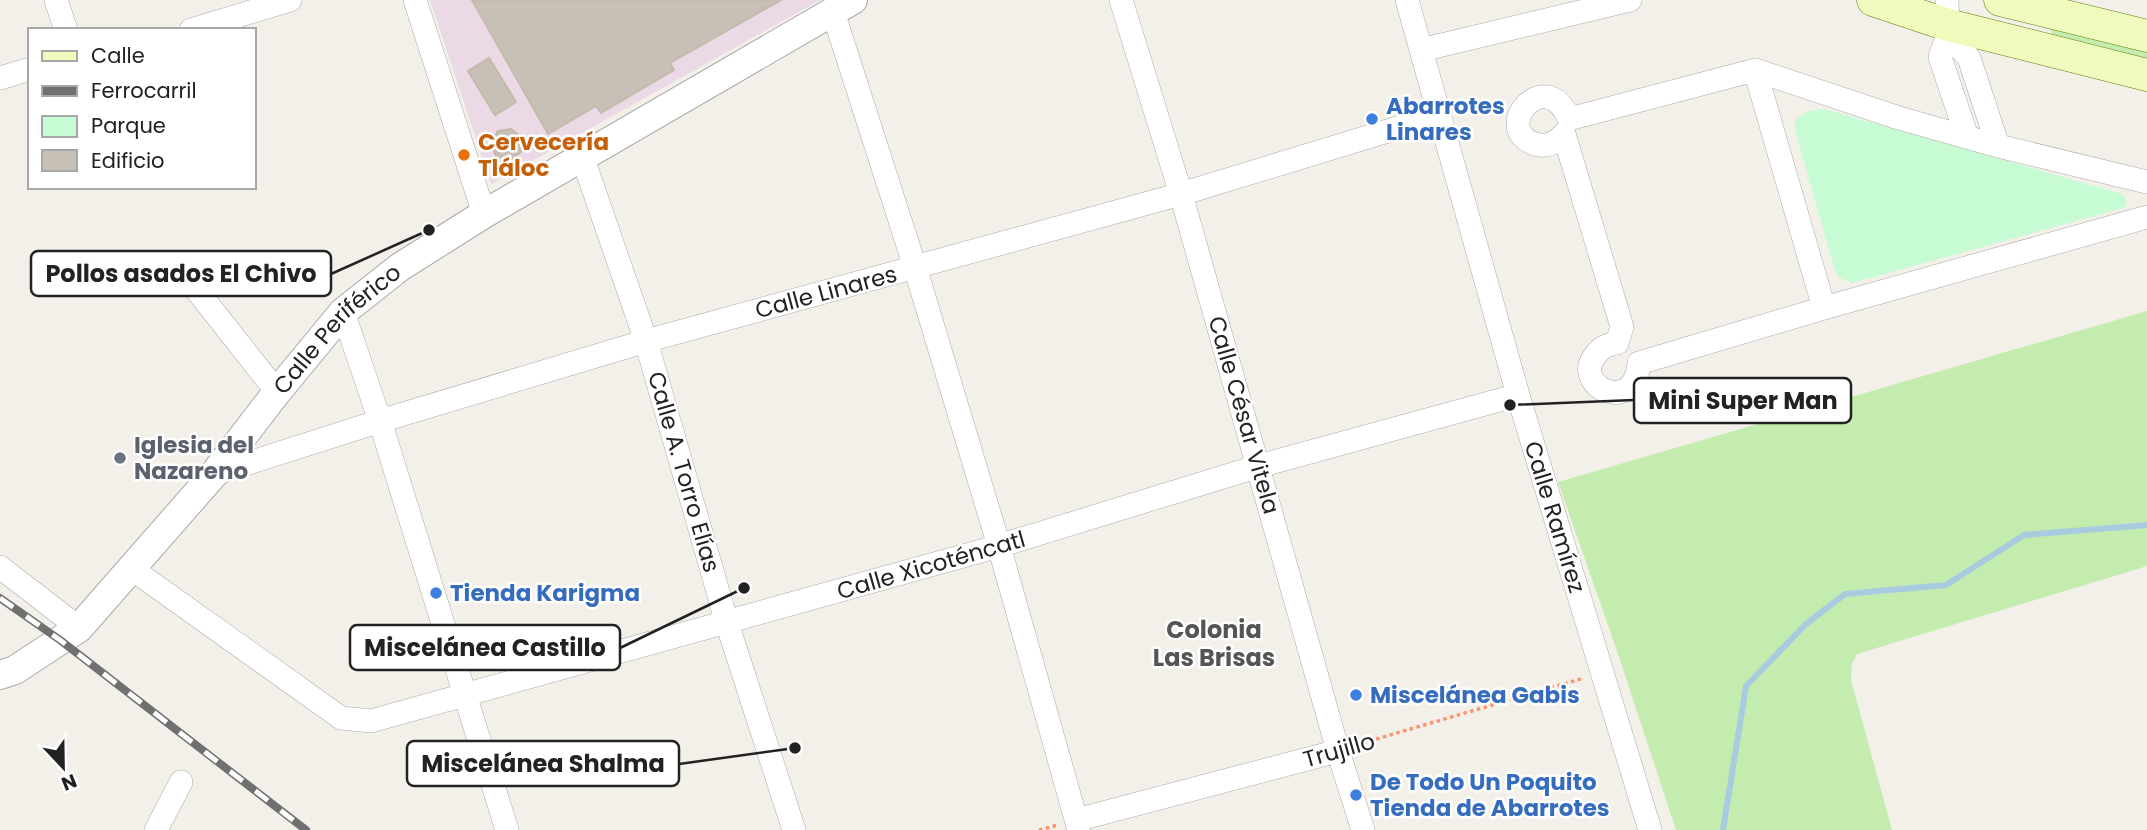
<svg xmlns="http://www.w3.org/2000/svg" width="2147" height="830" font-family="Poppins,sans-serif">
<rect width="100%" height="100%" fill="#f2f0e8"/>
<path fill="#ebdae5" d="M430 0H820L491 184Z"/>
<path fill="#c4ecaf" d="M2052 27 2147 50V59L2053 35 2050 30Z
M2147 311V566L1857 654 1852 664 1851 680 1892 830H1676L1617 651 1558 482Z"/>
<path fill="#c7fbd3" d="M1824 109 2119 193 2125 197 2127 204 2123 208 1852 283 1838 277 1834 267 1795 130V121L1807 111Z"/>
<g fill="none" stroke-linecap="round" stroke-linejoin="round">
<path stroke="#a9cbe0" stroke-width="6" d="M1723 830 1746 686 1806 624 1845 594 1946 585 2024 535 2147 525"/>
</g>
<path fill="#c7c0b7" stroke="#c4b9aa" stroke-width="2" d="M472 0H781L670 63 674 70 601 113 596 106 548 134Z
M489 58 516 102 495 115 468 71Z
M511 129 522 138 521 152 510 160 496 156 491 144 498 131Z"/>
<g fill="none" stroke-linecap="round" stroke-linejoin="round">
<defs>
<path id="minor" d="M56 0 66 30
M415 0 484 214
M1121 0 1181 194 1338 751 1363 830
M1407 0 1518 395 1650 830
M1947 0 1948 35 1940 57 1967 137
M833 12 915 267 999 546 1079 830
M191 30 290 0
M1948 35 1969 58 1998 146
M1421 50 1630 0
M1755 70 1824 308
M0 78 30 69
M582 156 646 341 727 623 794 830
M2147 182 1998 146 1899 118 1755 70 1569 119C1546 63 1490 129 1535 144 1547 148 1557 142 1564 134L1622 327 1617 343C1606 345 1601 347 1594 357 1573 387 1635 416 1639 363L1824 308 2147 217
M191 283 277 392
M343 312 380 421 507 830
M214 474 380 421 646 341 1181 194 1440 115
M0 567 79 628
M132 569 341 718 371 721 999 546 1259 466 1518 395
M1076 820 1338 751
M156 830 181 782"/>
<g id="tertiary">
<path id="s1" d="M0 675 15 670 79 628 214 474 277 392 343 312 400 267 484 214 853 0"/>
</g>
<path id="secondary" d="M1873 0 1948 25 2147 75
M2000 0 2147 36"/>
</defs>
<use href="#minor" stroke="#a9a9a9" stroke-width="24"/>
<use href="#tertiary" stroke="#a9a9a9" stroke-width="30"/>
<use href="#secondary" stroke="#5f7e03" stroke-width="33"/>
<path stroke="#fc936f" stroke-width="3.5" stroke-dasharray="3.5 3.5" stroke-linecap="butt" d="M1356 745 1584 678
M1039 830 1058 825"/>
<use href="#minor" stroke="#fff" stroke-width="23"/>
<use href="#tertiary" stroke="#fff" stroke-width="28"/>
<use href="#secondary" stroke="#effbbd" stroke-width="32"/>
<defs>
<path id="rail" d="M0 598 60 640 306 830"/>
</defs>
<use href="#rail" stroke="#707070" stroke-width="8"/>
<use href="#rail" stroke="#fff" stroke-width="5" stroke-dasharray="16" stroke-linecap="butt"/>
</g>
<g fill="#3f7fe0" stroke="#fff" stroke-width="2.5">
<circle cx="1372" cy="119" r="7"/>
<circle cx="436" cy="593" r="7"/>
<circle cx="1356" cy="695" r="7"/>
<circle cx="1356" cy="795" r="7"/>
</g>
<circle fill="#e8710a" stroke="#fff" stroke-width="2.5" cx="464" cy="155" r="7"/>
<circle fill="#6b7280" stroke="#fff" stroke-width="2.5" cx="120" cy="458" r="7"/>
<g text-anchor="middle" stroke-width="5" stroke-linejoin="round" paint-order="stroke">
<g font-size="23" font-weight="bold" fill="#366cbe" stroke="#fff" text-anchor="start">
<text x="1386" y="114">Abarrotes<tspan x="1386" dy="26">Linares</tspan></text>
<text x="450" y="601">Tienda Karigma</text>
<text x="1370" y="703">Miscelánea Gabis</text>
<text x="1370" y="790">De Todo Un Poquito<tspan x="1370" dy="26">Tienda de Abarrotes</tspan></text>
</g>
<g font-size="23" font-weight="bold" fill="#c56008" stroke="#fff" text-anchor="start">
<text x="478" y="150">Cervecería<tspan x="478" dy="26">Tláloc</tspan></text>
</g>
<g font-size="23" fill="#222" stroke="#fff">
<text transform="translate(826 292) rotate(-15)" y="8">Calle Linares</text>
<text dy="8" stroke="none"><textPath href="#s1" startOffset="488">Calle Periférico</textPath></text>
<text transform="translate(1244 415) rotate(74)" y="8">Calle César Vitela</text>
<text transform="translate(684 472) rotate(74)" y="8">Calle A. Torro Elías</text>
<text transform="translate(1555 517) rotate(73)" y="8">Calle Ramírez</text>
<text transform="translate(931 565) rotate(-16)" y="8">Calle Xicoténcatl</text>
<text transform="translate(1339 750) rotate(-16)" y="8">Trujillo</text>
</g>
<g font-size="23" font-weight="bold" fill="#5b616d" stroke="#fff" text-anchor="start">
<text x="134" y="453">Iglesia del<tspan x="134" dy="26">Nazareno</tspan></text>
</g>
<g font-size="24" font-weight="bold" fill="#555" stroke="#fff">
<text x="1214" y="638">Colonia<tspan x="1214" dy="28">Las Brisas</tspan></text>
</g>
</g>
<path fill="none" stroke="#222" stroke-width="2.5" d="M429 230L331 274M1510 405L1634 400M744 588L620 648M795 748L679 764"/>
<g fill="#222" stroke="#fff" stroke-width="2.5">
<circle cx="429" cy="230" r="7"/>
<circle cx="1510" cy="405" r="7"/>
<circle cx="744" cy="588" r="7"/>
<circle cx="795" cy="748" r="7"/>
</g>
<g fill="#fff" stroke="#222" stroke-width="2.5">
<rect x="31" y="251" width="300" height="45" rx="7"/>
<rect x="1634" y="378" width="217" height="45" rx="7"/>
<rect x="350" y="625" width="270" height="45" rx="7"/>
<rect x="407" y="741" width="272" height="45" rx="7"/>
</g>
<g font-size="24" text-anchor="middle" font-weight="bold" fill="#222">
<text x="181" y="282">Pollos asados El Chivo</text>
<text x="1743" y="409">Mini Super Man</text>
<text x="485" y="656">Miscelánea Castillo</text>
<text x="543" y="772">Miscelánea Shalma</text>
</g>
<rect x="28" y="28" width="228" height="161" fill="#ffffff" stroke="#a7a7a7" stroke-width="2"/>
<rect x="42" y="51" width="35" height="10" fill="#effbbd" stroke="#a7a7a7" stroke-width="2"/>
<text x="91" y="63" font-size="21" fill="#222222">Calle</text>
<rect x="42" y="86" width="35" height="10" fill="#707070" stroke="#a7a7a7" stroke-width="2"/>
<text x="91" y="98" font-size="21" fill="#222222">Ferrocarril</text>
<rect x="42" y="116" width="35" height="21" fill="#c7fbd3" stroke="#a7a7a7" stroke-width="2"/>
<text x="91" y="133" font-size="21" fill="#222222">Parque</text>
<rect x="42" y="150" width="35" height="21" fill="#c7c0b7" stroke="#a7a7a7" stroke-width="2"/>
<text x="91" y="168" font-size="21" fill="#222222">Edificio</text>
<g transform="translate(63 767) rotate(158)" stroke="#ffffff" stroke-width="5" paint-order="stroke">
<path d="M0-5L12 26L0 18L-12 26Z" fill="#222222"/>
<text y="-10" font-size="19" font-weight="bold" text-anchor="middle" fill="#222222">N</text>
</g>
</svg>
